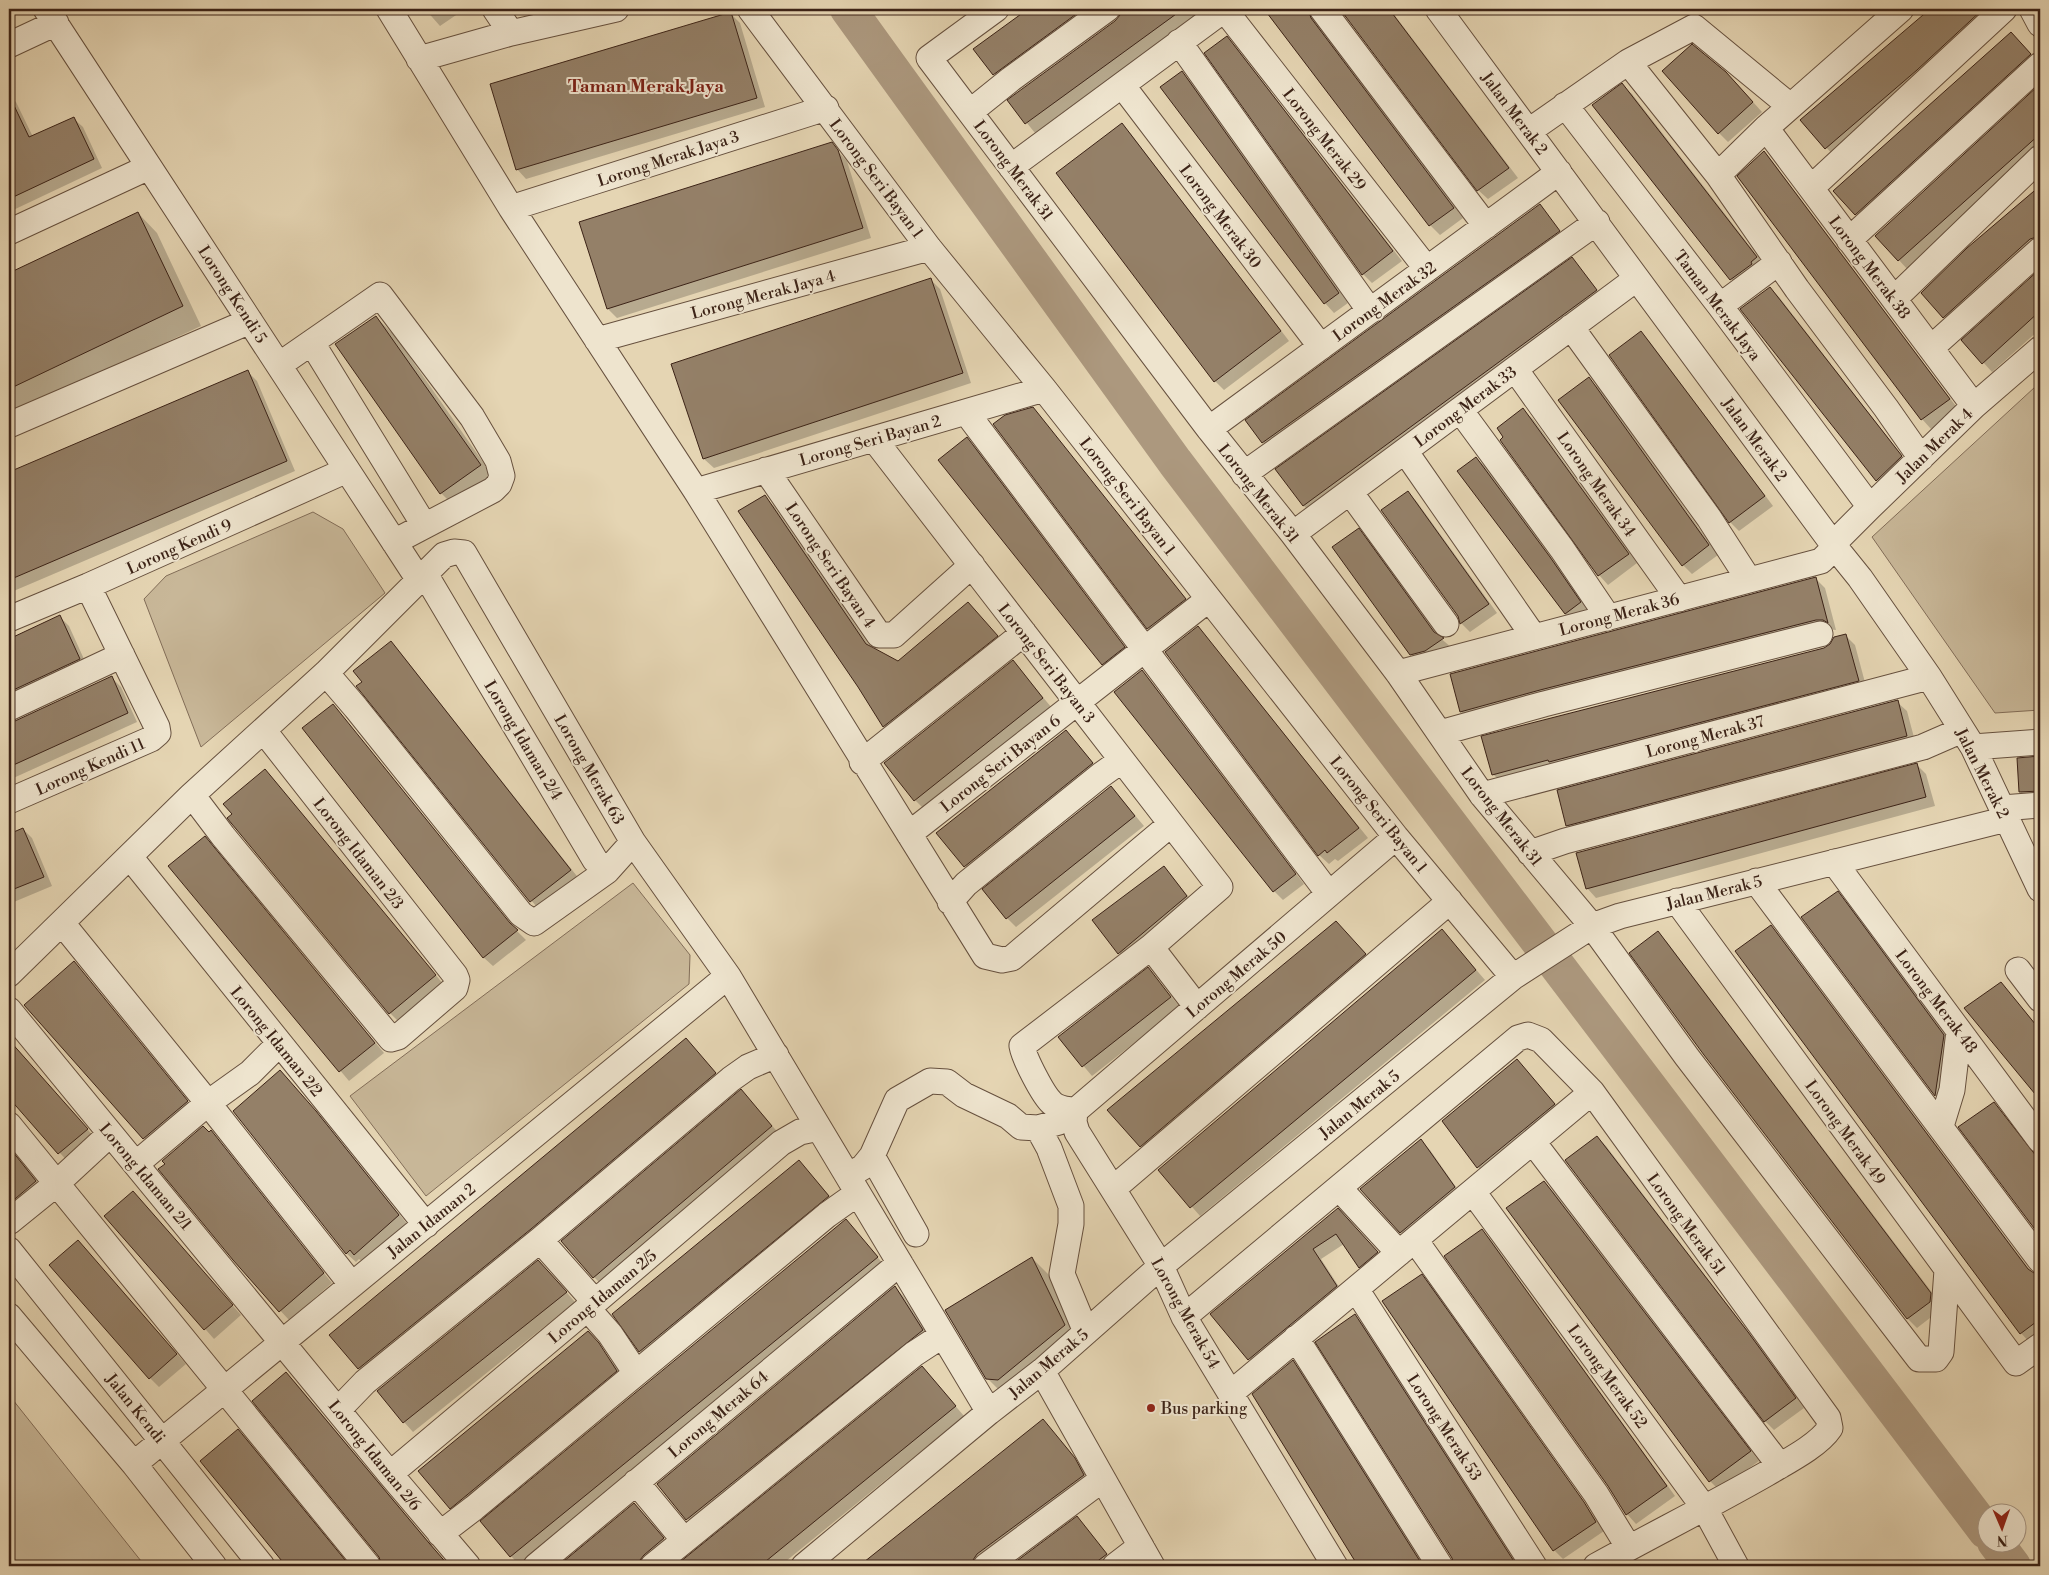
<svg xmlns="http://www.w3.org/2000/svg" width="2049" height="1575" font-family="'Libre Bodoni',serif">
<rect width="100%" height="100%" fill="#e5d5b3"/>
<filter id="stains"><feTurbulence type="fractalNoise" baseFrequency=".004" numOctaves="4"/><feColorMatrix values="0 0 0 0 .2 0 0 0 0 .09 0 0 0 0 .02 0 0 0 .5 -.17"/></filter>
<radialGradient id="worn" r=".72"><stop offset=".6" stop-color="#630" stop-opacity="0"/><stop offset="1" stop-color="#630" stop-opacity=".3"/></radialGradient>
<path fill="#c8b798" stroke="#826d58" d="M2035 387 2040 394V710L1995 713 1872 537Z
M313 512 343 529 385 593 201 747 144 599 166 576Z
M633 883 690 955 689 984 426 1196 350 1096Z
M9 1395 145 1566H9Z"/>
<path fill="#0003" d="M425 9H465L440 26Z
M1030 9H1105L1003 84 975 49Z
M1122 9H1205L1035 133 1009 101 1116 22 1121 15Z
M1271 9H1321L1317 22 1320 28 1463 218 1440 235 1430 225 1268 11Z
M1341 9H1390L1518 178 1488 199 1478 190Z
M1932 9H2004L1835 157 1801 120Z
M730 13 740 23 765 107 526 179 517 169Z
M1227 38 1236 47 1402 261 1372 283 1363 274Z
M2021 43 2040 64 1865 224 1856 214Z
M1182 72 1191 82 1348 303 1334 313 1325 303 1162 87Z
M1736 83 1762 112 1728 142 1719 133Z
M1622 85 1632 94 1766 267 1741 289 1731 279 1594 105Z
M2040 85V152L1908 270 1877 236Z
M9 95 16 102 33 137 73 118 83 127 102 168 9 212Z
M1122 124 1131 134 1289 341 1224 390 1215 381Z
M831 144 847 161 871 238 617 318 608 309Z
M1764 152 1773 162 1958 409 1931 429 1922 419Z
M2040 187V248L1954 326 1944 317 1968 249Z
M1539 206 1568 241 1273 452 1263 442 1247 420Z
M138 213 157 233 201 326 9 416V274Z
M1572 259 1605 300 1313 515 1304 506 1277 470Z
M2040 271V329L1992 372 1963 340Z
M930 279 940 289 971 383 714 468 704 459 673 365Z
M1770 288 1779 297 1910 466 1886 489 1877 480 1742 309Z
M376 317 395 336 499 485 460 512 441 493Z
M1641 332 1650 342 1773 506 1739 531 1730 522Z
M247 371 257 381 295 471 9 593V473Z
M1589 379 1599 388 1718 555 1692 574 1683 565Z
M1032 409 1194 609 1158 637 1148 628 995 425Z
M1523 410 1533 419 1637 563 1608 585 1599 575Z
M967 439 976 448 1133 657 1112 673 1102 664Z
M1476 458 1486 467 1559 568 1589 612 1574 623 1564 613 1459 471Z
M1408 492 1417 502 1497 613 1470 632 1461 623Z
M764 497 774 506 871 648 898 663 977 613 1006 646 893 735 884 726Z
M1358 530 1368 539 1438 636 1452 648 1420 664 1411 654Z
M1816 579 1825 588 1836 630 1826 629 1471 721 1461 712 1451 675Z
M60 617 69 626 88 668 9 707V640Z
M1198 627 1368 838 1338 861 1335 859 1329 864 1319 855 1166 652Z
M1846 636 1855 645 1867 690 1503 784 1493 774 1824 649Z
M391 643 400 652 580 880 540 911 358 686 363 682Z
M1013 662 1052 708 924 809 915 800Z
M1142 671 1151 681 1304 884 1283 900 1274 891Z
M111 677 121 687 137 722 9 780V723L15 722Z
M1897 702 1907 711 1916 745 1577 834 1568 825Z
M333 705 514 928 526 940 493 966 483 957Z
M1075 741 1101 773 974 876 938 833Z
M2040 758V801H2030L2020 792 2018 759Z
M1917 765 1926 774 1935 806 1596 898 1587 888Z
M274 780 444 985 399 1022 390 1013 233 815Z
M1111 787 1144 826 1016 927 1007 918Z
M23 829 32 838 52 886 9 904V835Z
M205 837 384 1053 349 1081 169 866Z
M1164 867 1196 906 1128 963 1094 921Z
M1838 893 1847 902 1953 1045 1944 1104 1936 1095 1803 917Z
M1771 926 1780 936 2033 1274 2040 1275V1335L2030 1343 2021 1333Z
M1442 930 1485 980 1200 1216 1160 1170Z
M1345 932 1374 964 1150 1156 1141 1146Z
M1658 932 1667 942 1940 1303 1939 1311 1917 1328 1908 1319Z
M74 963 196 1111 153 1148 26 1005Z
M1148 969 1180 1007 1092 1076 1059 1037Z
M2001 983 2040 1029V1098L1966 1009Z
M686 1039 724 1083 368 1378 330 1335Z
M9 1040 96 1139 69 1163 9 1096Z
M1517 1060 1563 1113 1487 1177 1478 1167 1444 1121Z
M289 1081 325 1122 408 1225 364 1263 359 1259 356 1262 346 1253Z
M750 1100 781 1136 603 1286 594 1277Z
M1994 1103 2040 1161V1234L1960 1127Z
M211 1132 332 1283 289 1320 233 1259 210 1134Z
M1597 1137 1606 1146 1757 1343 1804 1408 1774 1430 1765 1421Z
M1421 1141 1430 1150 1463 1197 1410 1241 1401 1232Z
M9 1146 45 1191 19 1212 9 1202Z
M799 1161 838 1206 650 1361 640 1351 613 1314Z
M1544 1182 1554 1192 1759 1461 1719 1490 1710 1481Z
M142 1202 241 1315 214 1339 106 1216Z
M1347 1219 1386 1262 1369 1276 1360 1267 1344 1244 1321 1259 1345 1296 1258 1369 1212 1314Z
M846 1221 886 1267 520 1566 511 1556Z
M1482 1230 1491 1240 1675 1496 1636 1524 1627 1514Z
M78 1241 186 1364 159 1387 150 1378Z
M1032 1258 1051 1277 1083 1344 1007 1398 987 1378Z
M548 1271 575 1302 413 1432 404 1422Z
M1421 1276 1431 1285 1604 1531 1563 1559 1554 1550Z
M895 1287 904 1297 931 1340 697 1529 658 1484Z
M1355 1316 1364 1325 1519 1566H1456Z
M597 1342 626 1380 460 1517 450 1508Z
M1293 1362 1302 1371 1425 1566H1359L1254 1395Z
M922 1367 964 1416 780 1566H677Z
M286 1373 296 1383 449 1566H383Z
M1043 1421 1080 1465 1093 1485 985 1566H861Z
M238 1431 248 1440 350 1566H287L201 1461Z
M634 1504 672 1548 652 1566H560Z
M1077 1518 1115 1564 1112 1566H1012Z"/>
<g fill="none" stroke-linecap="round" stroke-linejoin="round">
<path stroke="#ac987e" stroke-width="36" d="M848 9 1175 462 1986 1531
M1995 1542 2013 1566"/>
</g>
<path fill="#948068" stroke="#3c2317" d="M1028 9H1083L993 75 973 49Z
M1121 9H1183L1025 124 1007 100 1115 21 1120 15Z
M1264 9H1308L1311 18 1454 208 1429 226Z
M1340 9H1389L1509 168 1477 191Z
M1930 9H1983L1917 70 1825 149 1800 120Z
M731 12 757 98 516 170 490 84Z
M2011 32 2031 54 1855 215 1833 191Z
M1227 36 1393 251 1362 275 1204 53Z
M1692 44 1726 72 1753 102 1718 134 1662 71Z
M1182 71 1339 293 1324 304 1160 87Z
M1622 83 1757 257 1751 262 1752 264 1730 280 1592 105Z
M2040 84V134L1898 261 1875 236Z
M9 95 29 137 74 117 94 159 9 199Z
M1122 123 1281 331 1214 382 1056 173Z
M832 142 838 150 863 228 607 309 579 222Z
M1764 151 1950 399 1921 420 1737 176Z
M2040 186V236L2030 239 1943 318 1921 293 1967 248Z
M1540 204 1560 231 1262 443 1245 420Z
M138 212 183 306 9 389V273Z
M1572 257 1597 290 1303 506 1275 469Z
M2040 269V311L1982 364 1961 340Z
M931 278 963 373 703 459 671 364Z
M1770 287 1902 456 1876 481 1740 309Z
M376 316 481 465 440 494 335 344Z
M1641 331 1765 496 1729 523 1609 355Z
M248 370 287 461 9 580V472Z
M1589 377 1709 545 1682 566 1558 400Z
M1033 407 1186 599 1147 629 993 424 1005 415Z
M1523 408 1629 554 1598 576 1500 440 1503 437 1497 428Z
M967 437 1125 647 1102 665 938 460Z
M1476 457 1550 557 1581 602 1565 614 1457 471Z
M1408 491 1489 604 1460 624 1458 616 1381 510Z
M765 495 866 644 872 647 898 661 968 602 998 636 883 727 858 687 738 511Z
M1359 528 1434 632 1444 638 1425 651 1410 655 1332 547Z
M1816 577 1828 623 1823 620H1816L1540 690 1460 712 1450 674Z
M60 615 80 659 9 692V639Z
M1198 626 1359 828 1327 853 1325 850 1318 856 1165 652Z
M1846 634 1859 681 1549 762 1548 760 1492 775 1481 736 1824 648 1830 644 1834 637Z
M391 641 571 870 530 902 356 686 362 682 353 671Z
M1013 660 1043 698 914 801 884 763Z
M1142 670 1296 874 1273 892 1114 692Z
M112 676 128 713 9 767V722L15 721Z
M1898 700 1907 736 1566 826 1557 790Z
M333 704 510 923 518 930 483 958 302 728Z
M1066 730 1093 763 964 867 936 833Z
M2040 756V791L2019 792 2017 758Z
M1917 763 1926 797 1586 889 1576 853Z
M265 769 436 975 389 1014 227 818 232 814 223 804Z
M1111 786 1135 816 1006 919 982 889Z
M23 828 44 877 9 891V834Z
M205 836 375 1043 339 1072 168 866Z
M1164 866 1187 896 1118 954 1092 920Z
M1838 891 1944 1035 1935 1096 1801 917Z
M1336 921 1366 954 1140 1147 1107 1110Z
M1771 925 2028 1269 2034 1273 2040 1274V1319L2020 1334 1735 951Z
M1442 929 1476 970 1190 1208 1158 1170Z
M1658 931 1931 1293 1930 1302 1907 1319 1704 1055 1629 953Z
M74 961 188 1101 143 1139 24 1005Z
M1148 967 1171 997 1082 1067 1058 1037Z
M2001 982 2040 1030V1100L1964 1008Z
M686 1038 716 1073 531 1229 358 1369 329 1335Z
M9 1040 88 1129 58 1154 9 1098Z
M1517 1059 1555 1104 1477 1168 1442 1121Z
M280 1070 316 1111 399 1215 354 1255 350 1250 346 1254 233 1111Z
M741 1089 772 1126 593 1278 561 1241Z
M1994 1102 2040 1161V1236L1958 1127Z
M203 1126 209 1132 211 1130 324 1273 279 1312 233 1260 158 1169 165 1164 162 1161Z
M1597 1136 1748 1332 1796 1398 1764 1422 1565 1160Z
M1421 1139 1455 1187 1400 1233 1360 1189Z
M9 1147 36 1181 9 1204Z
M799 1160 829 1196 639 1352 612 1314Z
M1544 1181 1751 1451 1709 1482 1506 1208Z
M133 1191 233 1305 204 1330 104 1216Z
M1338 1208 1378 1252 1359 1268 1336 1234 1313 1249 1337 1286 1248 1360 1210 1314Z
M846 1219 878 1257 510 1557 480 1521Z
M1482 1229 1667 1486 1626 1515 1608 1486 1444 1256Z
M78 1240 177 1354 149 1379 49 1265Z
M1032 1257 1065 1325 998 1380 986 1379 945 1310Z
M538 1260 567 1292 403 1423 377 1391Z
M1422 1274 1584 1502 1596 1522 1553 1551 1382 1301Z
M895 1286 923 1330 686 1520 657 1484Z
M1355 1314 1517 1566H1454L1452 1558 1315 1342Z
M588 1331 599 1343 617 1371 450 1509 418 1471Z
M1293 1360 1423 1566H1358L1252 1394Z
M922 1366 956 1406 760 1566H675Z
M286 1372 429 1543 449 1566H382L379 1557 252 1401Z
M1043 1419 1075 1458 1084 1475 977 1554 973 1560 972 1566H859Z
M238 1429 350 1566H286L200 1461Z
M634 1503 664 1538 644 1555 640 1560 639 1566H558Z
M1077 1516 1107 1554 1091 1566H1010Z"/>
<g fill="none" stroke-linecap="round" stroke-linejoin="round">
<defs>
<path id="minor" d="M46 9 419 580
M389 9 511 208 696 491 985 956 1002 960 1012 958 1171 824
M495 9 511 33
M750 9 929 248 1044 389 1396 837 1513 977
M996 9 929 58 1209 429 1293 534 1398 673 1482 795 1592 926 1687 1057 1919 1359H1936L1941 1352 1947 1270
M1224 9 1427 269
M1322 9 1486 226
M1438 9C1571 187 1702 367 1835 547L1860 578 1929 677 1973 747 2040 889
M2032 9 2040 24
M1179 42 1370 311
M9 45 56 23
M419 59 511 33 616 9
M1628 62 1718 175 1797 289 1886 408 1921 458
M1122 85 1321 347
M1565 105 1720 306 1870 507
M970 112 1011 79 1107 9
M1766 128 1974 406
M1529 131 1628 62 1694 27 1790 106
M1011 167 1225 9
M1718 175 1766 128 1901 9
M1811 188 2004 9
M511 208 826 108
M9 232 149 167
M1849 240 2040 65
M1894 299 2040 158
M1720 306 1779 262
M1571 327 1709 518 1749 580
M597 340 929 248
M312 343 424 525
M1931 348 2040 250
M279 365 380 295 472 417 498 461 502 476 499 484 493 490 394 542
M1515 369 1679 599
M1460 410 1562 549 1608 617
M966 412 1329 894
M9 425 250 321
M1209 429 1559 172
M874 439 1220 887 1151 947 1022 1046C1024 1058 1043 1095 1052 1103 1058 1109 1068 1109 1075 1111
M1405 451 1534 637
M766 470 879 635H894L972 565
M1244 474 1597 222
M696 491 1044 389
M1350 492 1446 624
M1293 534 1636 279
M425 574 595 860 607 871
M9 619 88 586 347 470
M326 673 356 708 521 914 534 923 607 871 633 842
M1398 673 1821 561 1835 547 1840 537 1870 507 1974 406 2040 349
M9 708 122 655
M1440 733 1544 704 1820 634
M1973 747 2040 742
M862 762 1024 633
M192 795 223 836 391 1039 398 1037 455 988 457 980 455 975 264 731
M1482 795 1929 677
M9 801 151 739 158 733 157 727 88 586
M2002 808 2040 805
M909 834 1209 599
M1530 853 1565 841 1923 747 1962 730
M130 857 426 1225
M1834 862 2040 1140
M1756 881 2040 1260
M1677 901 2016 1363 2040 1346
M950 902 966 884 1101 775 1122 760
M62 923 208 1103 352 1285
M1151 947 1197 1007
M2018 970 2040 999
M9 974 192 795 326 673 444 555 454 552 464 553 633 842 728 976 989 1412
M9 1010 390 1474 468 1566
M1075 1111 1074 1122 1077 1132 1161 1266 1184 1317 1335 1566
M9 1125 368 1566
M1941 1126 1952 1090 1959 1031
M1038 1128 1049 1148 1071 1206V1224L1062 1274 1086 1332
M1533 1142 1780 1466
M872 1156 916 1234
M136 1164 208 1103 250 1073 279 1044
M848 1176 863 1167 872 1156 897 1100 930 1081 947 1082 964 1095 1008 1116 1021 1127 1038 1128 1059 1122 1075 1111 1396 837
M1114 1188 1450 901
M1339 1188 1399 1253
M1473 1192 1705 1509 1736 1566
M9 1222 56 1184 110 1134
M540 1240 595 1302
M1415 1240 1596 1494 1629 1548
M9 1250 262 1566
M1356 1289 1534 1566
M588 1309 610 1334 636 1373
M9 1316 134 1464 214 1566
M1184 1317 1518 1038 1528 1035 1541 1040 1592 1092 1828 1418 1830 1428C1818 1446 1786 1462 1766 1474 1710 1506 1652 1535 1596 1566
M1296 1338 1440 1566
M1042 1371 1152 1566
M1231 1393 1592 1092
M338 1410 365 1382 540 1240 731 1079 748 1067 776 1055
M134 1464 728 976
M390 1474 595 1302 781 1143 800 1132 819 1128
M636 1482 684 1540
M440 1534 474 1508 827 1215 858 1193
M536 1566 900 1263
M653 1566 914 1354 943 1335
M804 1566 989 1412 1042 1371 1161 1266 1513 977 1592 926 1620 916 2007 819
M986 1566 1103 1479
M1115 1566 1141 1546"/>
</defs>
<use href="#minor" stroke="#66503e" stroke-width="27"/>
<use href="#minor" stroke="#eee4ce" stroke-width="25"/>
</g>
<circle fill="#8f2418" stroke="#eee4ce" stroke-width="2" cx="1151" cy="1408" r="5"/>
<g text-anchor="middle" stroke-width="4" stroke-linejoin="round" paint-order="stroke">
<g font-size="16" fill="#3c2317" stroke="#eee4ce">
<text transform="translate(1515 113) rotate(53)" y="6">Jalan Merak 2</text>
<text transform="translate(1325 139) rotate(52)" y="6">Lorong Merak 29</text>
<text transform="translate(668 158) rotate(-18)" y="6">Lorong Merak Jaya 3</text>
<text transform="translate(1014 170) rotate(53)" y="6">Lorong Merak 31</text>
<text transform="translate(877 178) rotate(53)" y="6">Lorong Seri Bayan 1</text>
<text transform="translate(1221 216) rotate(53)" y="6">Lorong Merak 30</text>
<text transform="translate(1870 267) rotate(53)" y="6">Lorong Merak 38</text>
<text transform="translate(233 294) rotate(57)" y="6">Lorong Kendi 5</text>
<text transform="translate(763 294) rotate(-15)" y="6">Lorong Merak Jaya 4</text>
<text transform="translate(1384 301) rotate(-36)" y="6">Lorong Merak 32</text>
<text transform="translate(1718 305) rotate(53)" y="6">Taman Merak Jaya</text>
<text transform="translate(1465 406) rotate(-37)" y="6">Lorong Merak 33</text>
<text transform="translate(1755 439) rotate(54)" y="6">Jalan Merak 2</text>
<text transform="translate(870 440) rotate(-16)" y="6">Lorong Seri Bayan 2</text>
<text transform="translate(1934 445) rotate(-44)" y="6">Jalan Merak 4</text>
<text transform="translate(1597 484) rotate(55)" y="6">Lorong Merak 34</text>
<text transform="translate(1259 493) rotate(52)" y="6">Lorong Merak 31</text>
<text transform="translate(1128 496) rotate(52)" y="6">Lorong Seri Bayan 1</text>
<text transform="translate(179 546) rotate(-24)" y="6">Lorong Kendi 9</text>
<text transform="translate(831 565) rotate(56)" y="6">Lorong Seri Bayan 4</text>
<text transform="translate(1619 614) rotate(-15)" y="6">Lorong Merak 36</text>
<text transform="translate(1047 663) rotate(52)" y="6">Lorong Seri Bayan 3</text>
<text transform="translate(1705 736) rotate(-15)" y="6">Lorong Merak 37</text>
<text transform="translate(524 740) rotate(59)" y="6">Lorong Idaman 2/4</text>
<text transform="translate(1000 763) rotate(-38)" y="6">Lorong Seri Bayan 6</text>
<text transform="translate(90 766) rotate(-24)" y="6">Lorong Kendi 11</text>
<text transform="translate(590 769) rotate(60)" y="6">Lorong Merak 63</text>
<text transform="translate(1983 773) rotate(63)" y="6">Jalan Merak 2</text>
<text transform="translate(1379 814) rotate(51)" y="6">Lorong Seri Bayan 1</text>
<text transform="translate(1502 816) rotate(52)" y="6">Lorong Merak 31</text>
<text transform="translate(359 853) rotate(52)" y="6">Lorong Idaman 2/3</text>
<text transform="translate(1714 892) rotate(-14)" y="6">Jalan Merak 5</text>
<text transform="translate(1236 974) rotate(-40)" y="6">Lorong Merak 50</text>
<text transform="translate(1937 1001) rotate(53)" y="6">Lorong Merak 48</text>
<text transform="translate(277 1041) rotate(51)" y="6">Lorong Idaman 2/2</text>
<text transform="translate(1359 1104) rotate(-39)" y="6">Jalan Merak 5</text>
<text transform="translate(1846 1132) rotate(54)" y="6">Lorong Merak 49</text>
<text transform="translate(146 1176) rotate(50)" y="6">Lorong Idaman 2/1</text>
<text transform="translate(431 1220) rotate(-39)" y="6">Jalan Idaman 2</text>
<text transform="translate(1687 1224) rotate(54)" y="6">Lorong Merak 51</text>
<text transform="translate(602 1296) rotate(-40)" y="6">Lorong Idaman 2/5</text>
<text transform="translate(1186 1313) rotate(61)" y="6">Lorong Merak 54</text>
<text transform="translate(1048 1363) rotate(-40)" y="6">Jalan Merak 5</text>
<text transform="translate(1608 1376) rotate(54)" y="6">Lorong Merak 52</text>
<text transform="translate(136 1408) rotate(51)" y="6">Jalan Kendi</text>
<text transform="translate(718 1414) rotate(-40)" y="6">Lorong Merak 64</text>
<text transform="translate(1445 1427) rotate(57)" y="6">Lorong Merak 53</text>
<text transform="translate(375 1455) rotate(51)" y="6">Lorong Idaman 2/6</text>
</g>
<g font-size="16" fill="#3c2317" stroke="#eee4ce" text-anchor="start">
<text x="1161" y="1414">Bus parking</text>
</g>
<g font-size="18" font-weight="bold" fill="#7a1f14" stroke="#eee4ce">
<text x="646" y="92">Taman Merak Jaya</text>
</g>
</g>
<rect width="2049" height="1575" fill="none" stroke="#e5d5b3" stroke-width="30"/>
<rect x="10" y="10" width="2029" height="1555" fill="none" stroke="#3c2317" stroke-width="2.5"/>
<rect x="15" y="15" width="2019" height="1545" fill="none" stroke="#3c2317"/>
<g transform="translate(2002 1528) rotate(178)"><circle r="24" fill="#eee4ce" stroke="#a79785"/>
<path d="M0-4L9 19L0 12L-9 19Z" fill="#8f2418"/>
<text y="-8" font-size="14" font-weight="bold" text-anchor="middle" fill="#3c2317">N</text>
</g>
<rect width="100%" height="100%" filter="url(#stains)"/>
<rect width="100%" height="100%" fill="url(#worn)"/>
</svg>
